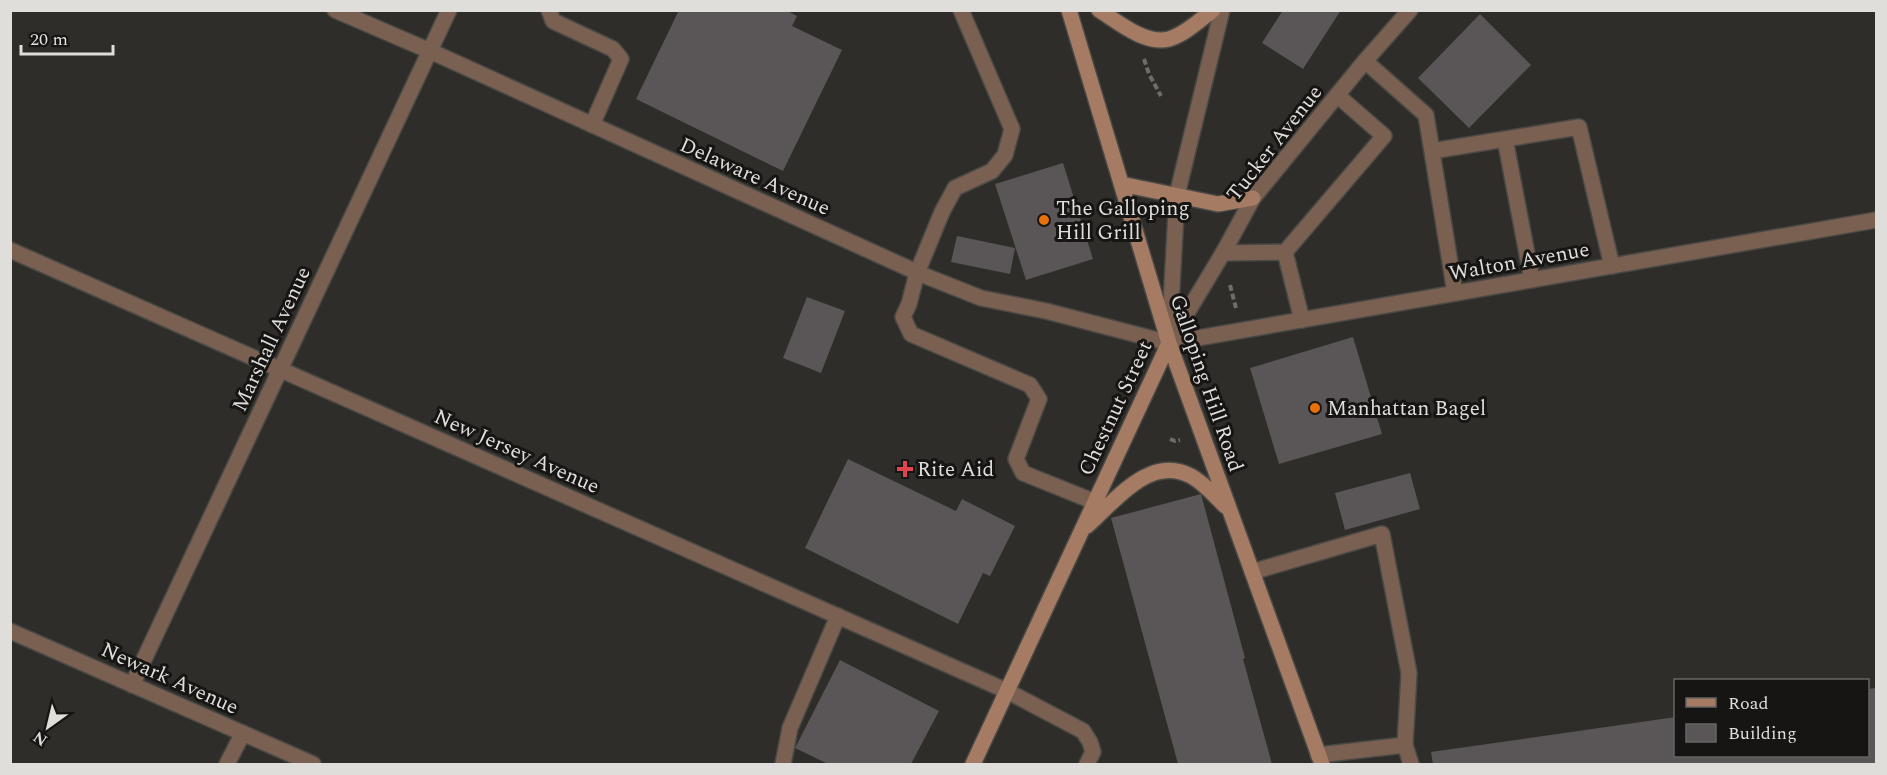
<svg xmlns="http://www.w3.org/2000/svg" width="1887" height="775" font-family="Spectral,serif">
<rect width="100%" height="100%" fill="#2e2d29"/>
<path fill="#5a5557" d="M679 10H786L797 16 792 26 842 50 783 171 636 99Z
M1283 10H1341L1303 69 1262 43Z
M1480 14 1531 65 1469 128 1418 78Z
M1063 163 1093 259 1026 280 995 184Z
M957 236 1015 248 1010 274 951 262Z
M807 297 845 311 821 373 783 358Z
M1353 337 1382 434 1279 464 1250 368Z
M848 459 956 511 962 499 1015 526 990 576 983 573 958 624 805 548Z
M1410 473 1420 509 1345 530 1335 493Z
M1201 494 1245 658 1243 659 1272 764H1178L1111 518Z
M840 660 939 711 911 764H828L795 748Z
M1876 688V764H1433L1431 752 1676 717V756H1868V689Z"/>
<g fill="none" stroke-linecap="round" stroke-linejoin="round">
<defs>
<path id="service" d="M549 10 553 21 613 49 621 59 592 125
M961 10 1012 129 1005 155 992 171 955 188 942 212 917 273 909 304 903 317 911 334 1030 385 1039 399 1016 459 1023 473 1095 502
M1365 61 1426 115 1455 293
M1505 139 1532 280
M1432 151 1579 127 1612 266
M1223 253 1285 252
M1302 320 1285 252 1384 136 1337 95
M1252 572 1382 534 1409 673 1405 745 1411 764
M1007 691 1083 731 1090 742 1093 752 1087 764
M1318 755 1405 745
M783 764 790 728 838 616"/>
<path id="minor" d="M335 10 430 51 923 275 981 298 1046 311 1169 343 1876 220
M10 250 1007 691
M1169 343 1223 253 1253 198 1365 61 1410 10
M10 631 313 764
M132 685 449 10
M227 764 243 733"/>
<path id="tertiary" d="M1169 340 1177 195 1222 10"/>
<path id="secondary" d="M1069 10 1169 343 1322 764
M1099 10C1118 22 1145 45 1169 39 1185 34 1200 20 1213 10
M1121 184 1218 204 1253 198
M1087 526C1115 501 1150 454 1191 476 1204 483 1214 495 1225 506
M973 764 1169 343"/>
</defs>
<use href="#service" stroke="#4a4945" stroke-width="18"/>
<use href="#minor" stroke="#4a4945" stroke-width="18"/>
<use href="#tertiary" stroke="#4a4945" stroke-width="18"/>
<use href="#secondary" stroke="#4a4945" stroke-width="18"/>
<path stroke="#6e6d69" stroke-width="4" stroke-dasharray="6 3" stroke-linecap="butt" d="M1144 59 1149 74 1161 96
M1230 285 1236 308
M1170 439 1175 441 1180 440"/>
<use href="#service" stroke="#7a6051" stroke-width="15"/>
<use href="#minor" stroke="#7a6051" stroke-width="15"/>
<use href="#tertiary" stroke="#7a6051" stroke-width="15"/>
<use href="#secondary" stroke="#a57c63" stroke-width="15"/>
</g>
<g fill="#e8710a" stroke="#161513" stroke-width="2">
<circle cx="1044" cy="220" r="6"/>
<circle cx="1315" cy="408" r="6"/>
</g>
<path fill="#e0444e" stroke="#161513" stroke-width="2" d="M902 460h6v6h6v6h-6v6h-6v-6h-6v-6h6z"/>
<g text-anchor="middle" stroke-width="6" stroke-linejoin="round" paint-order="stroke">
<g font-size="21" fill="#dfdedb" stroke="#161513">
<text transform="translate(1274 143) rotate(-52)" y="7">Tucker Avenue</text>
<text transform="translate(755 176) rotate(24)" y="7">Delaware Avenue</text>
<text transform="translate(1519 261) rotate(-10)" y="7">Walton Avenue</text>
<text transform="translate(271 339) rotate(-65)" y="7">Marshall Avenue</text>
<text transform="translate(1207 383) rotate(71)" y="7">Galloping Hill Road</text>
<text transform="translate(1115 408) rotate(-65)" y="7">Chestnut Street</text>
<text transform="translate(517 451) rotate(24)" y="7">New Jersey Avenue</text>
<text transform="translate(170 678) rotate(24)" y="7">Newark Avenue</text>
</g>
<g font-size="21" fill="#dfdedb" stroke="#161513" text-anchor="start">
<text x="1056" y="215">The Galloping<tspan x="1056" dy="24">Hill Grill</tspan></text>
<text x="1327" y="415">Manhattan Bagel</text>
<text x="917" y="476">Rite Aid</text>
</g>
</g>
<rect width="1887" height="775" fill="none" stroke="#dfdedb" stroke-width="24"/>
<rect x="1674" y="679" width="195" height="78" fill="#161513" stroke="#666563" stroke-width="1.5"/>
<rect x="1686" y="698" width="30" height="9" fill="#a57c63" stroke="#666563" stroke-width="1.5"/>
<text x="1728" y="709" font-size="18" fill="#dfdedb">Road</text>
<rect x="1686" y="724" width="30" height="18" fill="#5a5557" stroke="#666563" stroke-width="1.5"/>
<text x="1728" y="739" font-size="18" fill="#dfdedb">Building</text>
<g transform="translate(48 727) rotate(214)" stroke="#161513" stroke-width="4.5" paint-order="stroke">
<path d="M0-4.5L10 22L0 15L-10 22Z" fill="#dfdedb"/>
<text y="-9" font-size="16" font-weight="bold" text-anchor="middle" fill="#dfdedb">N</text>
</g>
<path d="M21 45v9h92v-9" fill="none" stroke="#dfdedb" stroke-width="3"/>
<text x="30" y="45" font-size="18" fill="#dfdedb" stroke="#161513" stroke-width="4.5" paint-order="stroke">20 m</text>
</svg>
